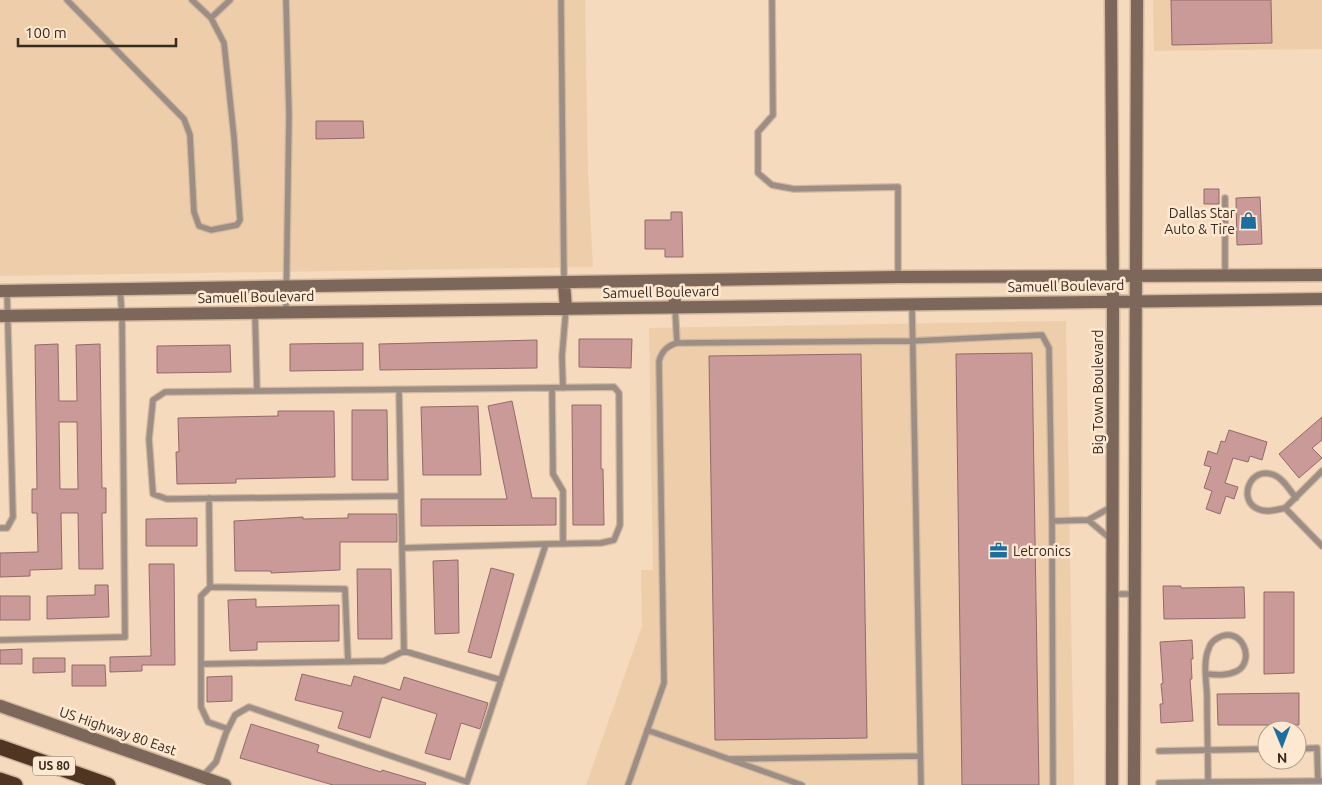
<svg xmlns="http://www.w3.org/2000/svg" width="1322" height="785" font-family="Ubuntu,sans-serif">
<rect width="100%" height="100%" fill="#f6dabd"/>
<path fill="#eecdaa" d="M0 0H585L588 172 593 267 0 276Z
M1153 0H1322V49L1154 51Z
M1066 321 1074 785H586L642 626 641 570H653L649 328Z"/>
<path fill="#ca9a98" stroke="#916a69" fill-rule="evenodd" d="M1171 0H1271L1272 43 1172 45Z
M316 121H363L364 138 316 139Z
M1204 189H1219V204H1204Z
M1260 197 1262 244 1237 245 1236 198Z
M671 212H682L683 257H665V249H645V220H671Z
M579 339H632L631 368 579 367Z
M537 340V368L380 370 379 344Z
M363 343V370L290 371V344Z
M58 344 59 401H77L76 345 100 344 102 488H106V513H102L103 569H79L78 513H61L62 569 30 570V576L0 577V553L38 552 37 513H32V489H37L35 345ZM59 422H77L78 489H60Z
M230 345 231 372 157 373V346Z
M1032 353 1039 785H962L956 354Z
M861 354 867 738 715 740 709 356Z
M512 401 532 498H556V525L421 526V499H507L488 406Z
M572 405H601V469H603L604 525H573Z
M478 406 481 475H423L421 407Z
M352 410H387L388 480H352Z
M278 411H334L335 477 236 479V483L177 484 176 452H179L178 418 278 416Z
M1322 417V440L1312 448 1322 458 1299 478 1279 454Z
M1229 430 1267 442 1262 460 1250 456 1248 462 1233 458 1225 483 1238 487 1234 499 1226 496 1220 514 1206 509 1212 491 1204 488 1211 467 1204 465 1208 451 1217 454 1221 441 1225 442Z
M348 514H397V542H340V570L271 573V571H235L234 521 303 517V519L348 518Z
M197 518V546H146V519Z
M458 560 459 633 435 634 433 561Z
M149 564H174L175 665H142V671L110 672V657L151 656Z
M491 568 514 574 491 658 468 652Z
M357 569H391L392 639H358Z
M95 585H108L109 617 47 619V596L95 595Z
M1163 586H1181V588L1244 587 1245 618 1164 619Z
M1264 592H1294V673L1264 674Z
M0 596H30V620H0Z
M256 599V607L339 605V641L257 642V650L230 651 228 600Z
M1192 640 1193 659H1191L1192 679H1190L1193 721 1161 723 1160 704H1163L1161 684 1163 683 1160 642Z
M22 649V664H0V650Z
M33 658H65V672L33 673Z
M72 665H105L106 686H72Z
M302 674 351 686 354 676 400 690 404 677 488 703 480 729 461 723 450 760 425 753 437 714 382 697 370 738 338 728 343 712 295 700Z
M232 676V701L207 702V677Z
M1299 693V725H1218L1217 694Z
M251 724 319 745 317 752 381 772 382 770 426 783 425 785H333L240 758Z"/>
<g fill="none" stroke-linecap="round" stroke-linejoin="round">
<defs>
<path id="service" d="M67 0 184 119 190 135 194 212 199 226 211 230 237 225 240 220 234 137 224 43 211 18
M192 0 211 18 230 0
M286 0 289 115 286 312
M561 0 564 283
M772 0 773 115 758 132V173L772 185 794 189 898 187V277
M1225 198V275
M912 304 921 785
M675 308 677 343
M255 313 257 391
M552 388 553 474 563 491V544
M563 388 562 356 566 309
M399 390 401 496
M1322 471 1285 508 1322 546
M209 498 210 587
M1285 508C1277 510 1266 513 1258 509 1237 500 1250 465 1274 475 1283 478 1290 491 1296 498
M0 528H7L13 517 7 291
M1112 540 1088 520 1113 506
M402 548 546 544
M1112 594H1134
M0 640 125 637 122 315 120 289
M348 662 345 589 210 587 201 596V664L384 661 404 651
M201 664V707L208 722 228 729
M1206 674C1216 675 1227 676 1237 671 1256 661 1242 623 1216 639 1213 641 1210 644 1209 648 1203 660 1206 680 1207 694 1207 723 1208 753 1208 782L1322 781
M647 730 802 785
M1297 749 1317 748 1318 781
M1159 751 1267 749
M730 759 920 756
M202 777 216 762 226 733 235 715 249 707 467 782 546 544 601 543 614 540 620 525 619 393 614 387 165 392 153 400 149 439 153 494 167 499 401 496 404 651 501 680
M1159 783 1208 782
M628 785 664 683 659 361C662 351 667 346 677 343L912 341 1042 335 1049 348 1052 521
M1053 785 1052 521 1088 520"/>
<path id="secondary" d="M1111 0 1113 300 1112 785
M674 282 675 307
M564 283 566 309
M0 291 898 277 1322 275
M0 316 1322 299
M0 706 225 785
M1134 785 1137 0"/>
<path id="motorway" d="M0 747 108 785
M0 780 15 785"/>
</defs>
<use href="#service" stroke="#d0b79e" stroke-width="8"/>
<use href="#secondary" stroke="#d0b79e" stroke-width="15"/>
<use href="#motorway" stroke="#d0b79e" stroke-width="18"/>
<use href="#service" stroke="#9d8e85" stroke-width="5.5"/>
<use href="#secondary" stroke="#7c675a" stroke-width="12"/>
<use href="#motorway" stroke="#503522" stroke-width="15"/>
</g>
<defs>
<symbol id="shop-bare" viewBox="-9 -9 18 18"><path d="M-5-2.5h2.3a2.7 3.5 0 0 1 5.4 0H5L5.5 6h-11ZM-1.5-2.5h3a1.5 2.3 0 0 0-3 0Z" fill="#1c6e9f" stroke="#ffe8d1" stroke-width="2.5" paint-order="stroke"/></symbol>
<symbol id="office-bare" viewBox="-9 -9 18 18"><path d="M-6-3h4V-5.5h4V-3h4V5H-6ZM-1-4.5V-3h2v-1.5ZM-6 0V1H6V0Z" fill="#1c6e9f" stroke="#ffe8d1" stroke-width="2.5" paint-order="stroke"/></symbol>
</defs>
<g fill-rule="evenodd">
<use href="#shop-bare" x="1236" y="208" width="25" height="25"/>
<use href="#office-bare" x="986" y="538" width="25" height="25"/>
</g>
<g text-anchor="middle" stroke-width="5" stroke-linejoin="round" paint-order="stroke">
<rect fill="#ffe8d1" stroke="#726455" stroke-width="1" x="33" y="756.5" width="42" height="19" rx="4"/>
<g font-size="12" font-weight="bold" fill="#362b20">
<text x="54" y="770">US 80</text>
</g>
<g font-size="14" fill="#362b20" stroke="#ffe8d1" text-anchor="end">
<text x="1235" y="218">Dallas Star<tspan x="1235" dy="16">Auto &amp; Tire</tspan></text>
<text x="1013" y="556" text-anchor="start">Letronics</text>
</g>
<g font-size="14" fill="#362b20" stroke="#ffe8d1">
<text transform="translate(1066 286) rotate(-1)" y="5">Samuell Boulevard</text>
<text transform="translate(661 292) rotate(-1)" y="5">Samuell Boulevard</text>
<text transform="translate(256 297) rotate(-1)" y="5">Samuell Boulevard</text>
<text transform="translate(1098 392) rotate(-90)" y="5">Big Town Boulevard</text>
<text transform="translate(118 731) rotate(19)" y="5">US Highway 80 East</text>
</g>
</g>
<g transform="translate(1282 745) rotate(179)"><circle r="24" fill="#ffe8d1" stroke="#af9c8a"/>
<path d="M0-4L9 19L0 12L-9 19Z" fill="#1c6e9f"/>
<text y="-8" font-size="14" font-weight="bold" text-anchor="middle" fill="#362b20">N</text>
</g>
<path d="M18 38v8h158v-8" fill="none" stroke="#362b20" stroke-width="2.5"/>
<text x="25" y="38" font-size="15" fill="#362b20" stroke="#ffe8d1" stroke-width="4" paint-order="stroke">100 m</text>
</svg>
